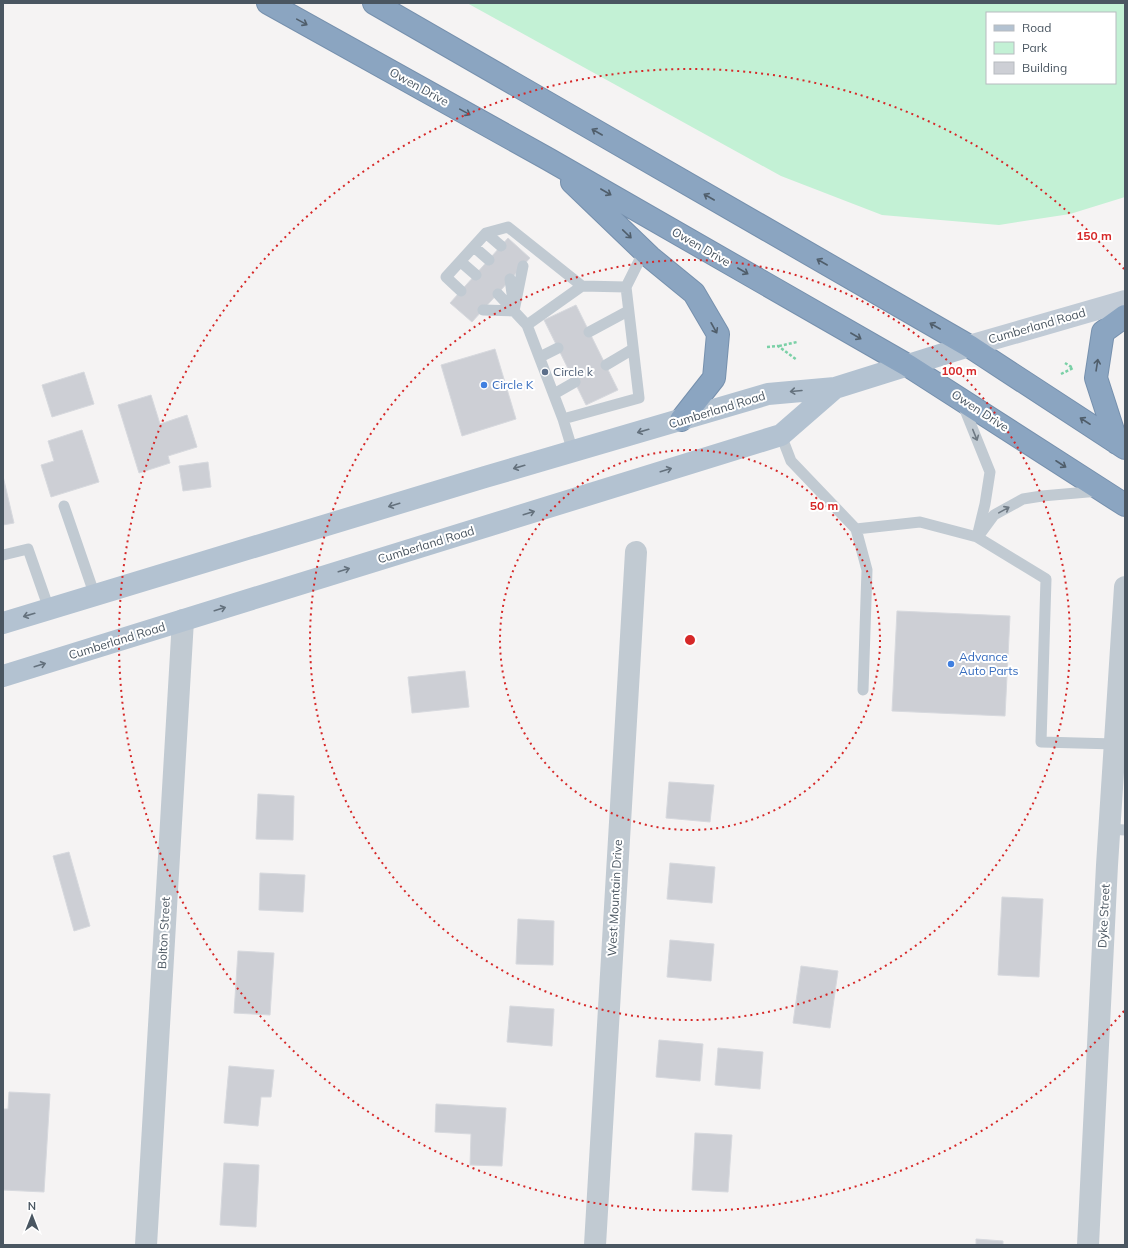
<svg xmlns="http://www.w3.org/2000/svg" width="1128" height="1248" font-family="Mulish,sans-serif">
<rect width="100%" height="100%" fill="#f5f3f3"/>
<path fill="#c3f1d5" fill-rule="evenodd" d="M467 3H1125V197L1070 214 999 225 882 215 781 176ZM987 13H1115V83H987Z"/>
<path fill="#cdcfd5" stroke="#d7d9de" d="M508 238 530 258 472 322 450 303Z
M576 305 618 390 586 405 544 320Z
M495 349 516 419 462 436 441 365Z
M84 372 94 404 52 417 42 385Z
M151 395 160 424 187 415 197 447 168 456 170 463 139 473 118 405Z
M82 430 99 482 51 497 41 465 54 461 48 441Z
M208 462 211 487 183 491 179 466Z
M3 476 14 523 3 525Z
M897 611 1010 616 1005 716 892 711Z
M465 671 469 707 412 713 408 677Z
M669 782 714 785 710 822 666 818Z
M258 794 294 796 293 840 256 839Z
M69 852 90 926 74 931 53 856Z
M670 863 715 867 712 903 667 899Z
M260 873 305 875 303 912 259 910Z
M1002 897 1043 899 1039 977 998 975Z
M518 919 554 921 553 965 516 964Z
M670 940 714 944 711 981 667 977Z
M238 951 274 953 270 1015 234 1013Z
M801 966 838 971 830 1028 793 1023Z
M510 1006 554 1009 552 1046 507 1042Z
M659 1040 703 1044 700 1081 656 1077Z
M718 1048 763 1052 760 1089 715 1085Z
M229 1066 274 1070 271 1097H261L258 1126 224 1123Z
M9 1092 50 1094 44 1192 3 1190V1109H8Z
M436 1104 506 1108 502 1166 470 1165 471 1134 435 1132Z
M695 1133 732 1135 728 1192 692 1190Z
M224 1163 259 1165 256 1227 220 1225Z
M976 1239 1003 1241V1245H976Z"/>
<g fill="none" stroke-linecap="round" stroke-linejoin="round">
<defs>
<path id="highway" d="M268 3 548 159 907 365 1125 505
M374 3 969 346 1125 448
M572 182 650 257 694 293 718 334 714 378 681 420
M1117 443 1096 378 1103 332 1125 316"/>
</defs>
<use href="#highway" stroke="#7690ad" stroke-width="24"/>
<path stroke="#7ad0a6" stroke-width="2.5" stroke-dasharray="3 2" stroke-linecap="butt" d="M779 346 797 342
M767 347 778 346 797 360
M1061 374 1073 368 1065 363"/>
<path stroke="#c1cad2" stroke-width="11" d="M486 233 501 246
M474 247 489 260
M461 262 476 275
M510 279 513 301
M461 291 446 277 486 233 508 227 582 286
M498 294 527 325
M483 310 514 311
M514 311 523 266
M589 332 628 311
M540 357 558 348
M606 365 633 349
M554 394 575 382
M963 405 990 472 985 504 977 537
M563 419 527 325 582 286 626 287
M781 435 791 461 856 529 920 522 977 537 1046 579 1041 742 1115 744
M573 452 563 419 639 398 626 287 644 251
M64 506 95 596
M856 529 867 570 863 690
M980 534 994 515 1023 499 1042 496 1099 491
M3 555 28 549 49 609
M1109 829 1125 830"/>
<path stroke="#c1cad2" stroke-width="22" d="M146 1245 183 620
M595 1245 636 552
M1088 1245 1107 865 1125 587"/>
<path stroke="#c1cbd6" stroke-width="22" d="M969 346 1125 301"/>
<path stroke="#b3c2d1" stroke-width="22" d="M3 623 485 477 768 394 835 388 969 346
M3 676 781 435 835 388"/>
<use href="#highway" stroke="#8ba5c1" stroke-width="22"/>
</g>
<defs><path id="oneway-shaft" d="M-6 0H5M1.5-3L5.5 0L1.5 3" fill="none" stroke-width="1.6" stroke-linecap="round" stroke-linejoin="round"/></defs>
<g stroke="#505e6b">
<use href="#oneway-shaft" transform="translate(302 22) rotate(29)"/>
<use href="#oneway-shaft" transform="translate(465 112) rotate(29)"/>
<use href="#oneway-shaft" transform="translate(597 132) rotate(-150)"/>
<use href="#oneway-shaft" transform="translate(606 192) rotate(30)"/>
<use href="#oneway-shaft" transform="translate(709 197) rotate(-150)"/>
<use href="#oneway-shaft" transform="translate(627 234) rotate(44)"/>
<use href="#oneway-shaft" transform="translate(822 262) rotate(-150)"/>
<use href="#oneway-shaft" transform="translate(743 271) rotate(30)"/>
<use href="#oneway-shaft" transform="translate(935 326) rotate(-150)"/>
<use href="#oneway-shaft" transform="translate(714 328) rotate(61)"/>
<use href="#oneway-shaft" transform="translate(856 336) rotate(30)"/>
<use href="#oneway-shaft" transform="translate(1097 365) rotate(-81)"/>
<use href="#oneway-shaft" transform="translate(1085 421) rotate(-147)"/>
<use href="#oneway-shaft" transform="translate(1061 464) rotate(33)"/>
</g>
<g stroke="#64717d">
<use href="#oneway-shaft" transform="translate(796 391) rotate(175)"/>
<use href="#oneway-shaft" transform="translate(643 431) rotate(164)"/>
<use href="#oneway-shaft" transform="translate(519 467) rotate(164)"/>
<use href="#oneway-shaft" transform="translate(666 470) rotate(-17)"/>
<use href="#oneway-shaft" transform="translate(394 505) rotate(163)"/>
<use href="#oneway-shaft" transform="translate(529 513) rotate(-17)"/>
<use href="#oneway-shaft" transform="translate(344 570) rotate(-17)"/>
<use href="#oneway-shaft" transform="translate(220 609) rotate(-17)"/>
<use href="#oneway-shaft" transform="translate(29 615) rotate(164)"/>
<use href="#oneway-shaft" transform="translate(40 665) rotate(-17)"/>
</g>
<g stroke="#6e7983">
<use href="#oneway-shaft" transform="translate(975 435) rotate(68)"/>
<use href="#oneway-shaft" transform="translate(1004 510) rotate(-29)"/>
</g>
<g fill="none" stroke="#d62828" stroke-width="2" stroke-dasharray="2 4">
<circle cx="690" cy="640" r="190"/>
<circle cx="690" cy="640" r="380"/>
<path d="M1124 1011A571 571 0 1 1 1124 269"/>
</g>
<circle fill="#5c6f8a" stroke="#fff" stroke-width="1.5" cx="545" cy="372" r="4"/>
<g fill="#3f7fe0" stroke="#fff" stroke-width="1.5">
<circle cx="484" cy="385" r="4"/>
<circle cx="951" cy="664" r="4"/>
</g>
<g text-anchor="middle" stroke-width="4" stroke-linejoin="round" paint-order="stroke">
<g font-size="12" fill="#4a5661" stroke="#fff">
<text transform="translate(419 87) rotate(29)" y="4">Owen Drive</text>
<text transform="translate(701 247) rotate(30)" y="4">Owen Drive</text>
<text transform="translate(1037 326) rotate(-16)" y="4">Cumberland Road</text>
<text transform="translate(717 410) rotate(-17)" y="4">Cumberland Road</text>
<text transform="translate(980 411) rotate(33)" y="4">Owen Drive</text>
<text transform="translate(426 545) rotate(-17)" y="4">Cumberland Road</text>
<text transform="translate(117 641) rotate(-17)" y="4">Cumberland Road</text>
<text transform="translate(615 898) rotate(-87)" y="4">West Mountain Drive</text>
<text transform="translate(1104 916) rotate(-87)" y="4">Dyke Street</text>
<text transform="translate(164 933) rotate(-87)" y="4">Bolton Street</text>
</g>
<g font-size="12" fill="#4e5e75" stroke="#fff" text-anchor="start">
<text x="553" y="376">Circle k</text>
</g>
<g font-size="12" fill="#366cbe" stroke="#fff" text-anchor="start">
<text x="492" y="389">Circle K</text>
<text x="959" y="661">Advance<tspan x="959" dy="14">Auto Parts</tspan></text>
</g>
</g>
<circle cx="690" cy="640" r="6" fill="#d62828" stroke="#fff" stroke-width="2"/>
<g font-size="12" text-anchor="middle" font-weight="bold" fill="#d62828" stroke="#fff" stroke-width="4" stroke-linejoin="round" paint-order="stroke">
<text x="1094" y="240">150 m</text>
<text x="959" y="375">100 m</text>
<text x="824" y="510">50 m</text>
</g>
<rect width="1128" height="1248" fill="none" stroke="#4a5661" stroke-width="8"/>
<rect x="986" y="12" width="130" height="72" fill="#ffffff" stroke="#b7bbc0"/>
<rect x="994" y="25" width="20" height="6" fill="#b3c2d1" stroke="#b7bbc0"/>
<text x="1022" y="32" font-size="12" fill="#4a5661">Road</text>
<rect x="994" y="42" width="20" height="12" fill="#c3f1d5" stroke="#b7bbc0"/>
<text x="1022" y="52" font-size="12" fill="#4a5661">Park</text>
<rect x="994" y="62" width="20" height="12" fill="#cdcfd5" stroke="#b7bbc0"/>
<text x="1022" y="72" font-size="12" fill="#4a5661">Building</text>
<g transform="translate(32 1216)" stroke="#ffffff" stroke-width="3" paint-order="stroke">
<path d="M0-3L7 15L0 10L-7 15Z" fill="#4a5661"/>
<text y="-6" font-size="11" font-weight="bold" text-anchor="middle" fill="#4a5661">N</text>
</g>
</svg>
